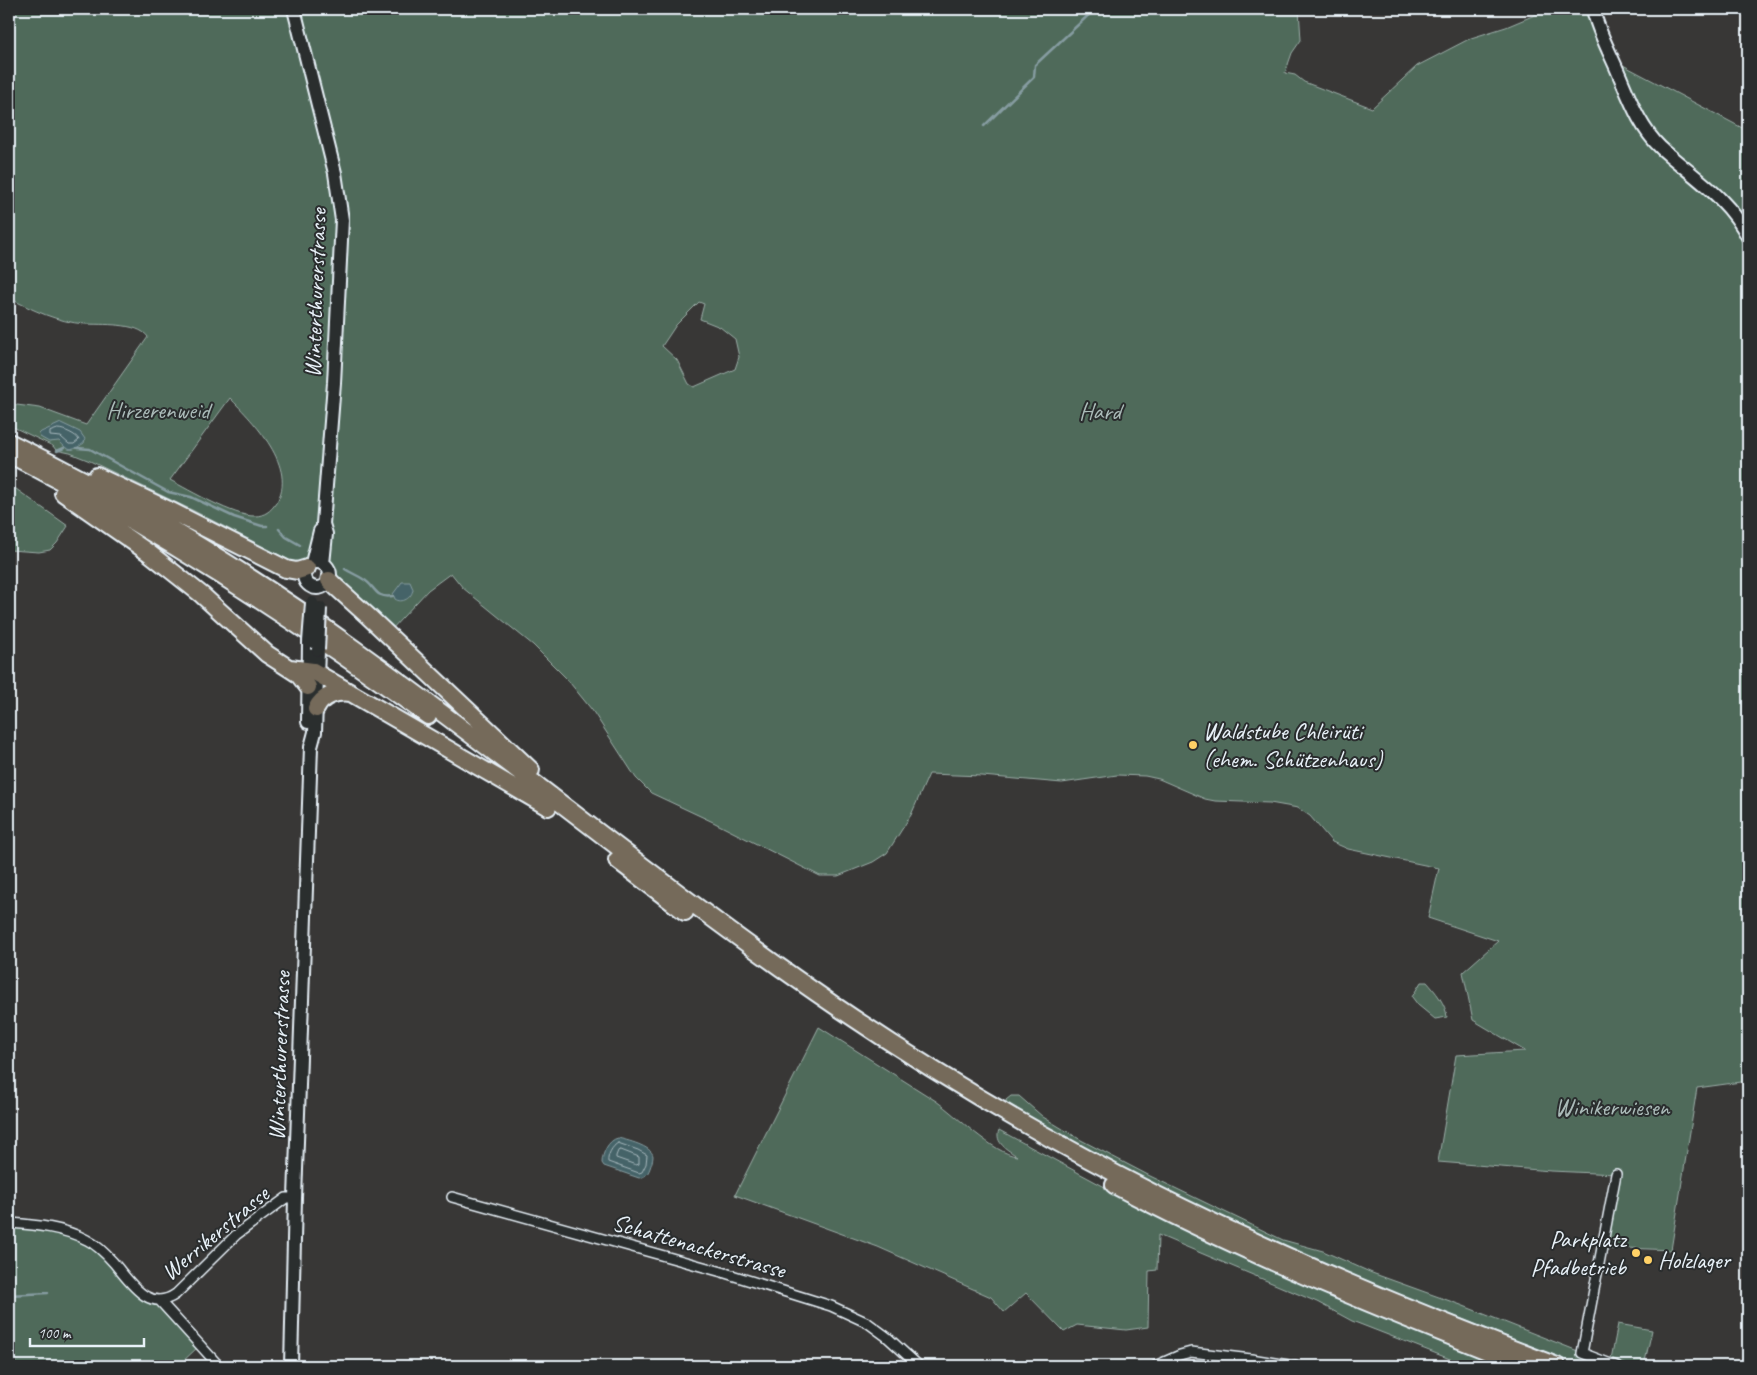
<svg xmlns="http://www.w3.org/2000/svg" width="1757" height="1375" font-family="Caveat,sans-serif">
<rect width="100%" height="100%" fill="#383736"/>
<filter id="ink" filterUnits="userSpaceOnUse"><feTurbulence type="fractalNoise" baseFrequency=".02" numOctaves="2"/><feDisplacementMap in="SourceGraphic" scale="10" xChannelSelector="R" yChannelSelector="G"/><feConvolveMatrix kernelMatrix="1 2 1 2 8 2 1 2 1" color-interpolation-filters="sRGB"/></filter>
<g filter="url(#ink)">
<path fill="#4f6b5a" stroke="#9caea9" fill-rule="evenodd" d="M9 9H1299L1301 40 1292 53 1285 73 1295 75 1304 82 1372 108 1417 66 1471 38 1506 27 1549 9H1593L1621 64 1748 131V1081L1697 1088 1671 1250 1627 1248 1603 1250 1616 1174 1551 1171 1438 1162 1456 1055 1525 1051 1473 1020 1463 972 1498 941 1428 918 1439 868 1348 849 1332 842 1310 816 1298 808 1270 803 1215 801 1205 799 1159 779 1145 776 1117 775 1062 783 982 776 929 774 911 815 887 853 873 862 838 876H820L713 822 651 793 636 778 592 710 566 678 533 645 463 588 451 573 428 590 390 631 335 577 332 564 326 566 293 562 192 510 90 461 70 453 56 450 53 446 9 425V404L40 408 86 425 148 337C138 322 101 325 85 324 57 322 33 310 9 298ZM699 302 704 304 700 319 720 327 735 339 739 357 735 369 694 387 689 384 677 360 662 346 676 325ZM230 398C253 421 299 468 276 503 271 511 264 516 255 516 235 517 189 490 170 480Z
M9 484 68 526 57 543 50 550 39 552 9 550Z
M1421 982H1427C1435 991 1446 1004 1447 1017L1435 1019 1418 1005 1412 997Z
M819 1027 936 1101C956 1115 994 1154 1017 1156 1008 1150 994 1143 999 1130L1129 1200 1505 1366H1468L1352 1321 1317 1302 1158 1235 1157 1270 1149 1271 1148 1327 1126 1330 1077 1325 1064 1332 1026 1293 1004 1312 991 1297 878 1247 735 1195Z
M1011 1096H1019L1043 1117 1081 1140 1148 1175 1283 1240 1323 1251 1372 1273 1461 1305 1616 1366H1581L1465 1320 1367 1284 1230 1223 1094 1155 1007 1106 1006 1100Z
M9 1223 25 1224 88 1240 200 1345 178 1366H9Z
M1618 1324 1652 1330 1644 1366H1630L1611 1359Z"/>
<path fill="#456367" stroke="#869ca1" d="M61 423 80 432 85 439 84 443C71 452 69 452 59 441L49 442 40 437 39 434 41 432Z
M402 582H410L413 589C412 598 402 604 395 599L393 594Z
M618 1138C626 1140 652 1146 653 1156 653 1160 651 1165 650 1168 648 1174 645 1177 639 1178L604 1166 602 1163C602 1154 608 1140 618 1138Z"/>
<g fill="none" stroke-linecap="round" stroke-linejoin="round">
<path stroke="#a7b8be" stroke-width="1" d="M58 429C64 429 77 435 79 440L74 444H69L61 437 50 436V432Z
M618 1143 638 1150 647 1155 646 1164 642 1172 639 1173 608 1162C607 1156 612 1146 618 1143Z
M621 1150 639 1157V1164L636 1165 616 1158V1156L618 1151Z"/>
<path stroke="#869ca1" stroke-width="2.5" d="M984 126 1034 77 1035 65 1095 9
M77 448 90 449 168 492 191 497 234 517 262 526H267
M57 451 64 448
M279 529 286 537 300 545
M345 569C351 573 357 575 363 579 376 586 374 599 393 596
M9 1295 48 1293"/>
<defs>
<path id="street" d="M452 1197 722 1272 831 1306 868 1323 887 1337 919 1366
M9 1223C35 1225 63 1227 87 1240 97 1245 105 1253 113 1262 129 1280 148 1314 176 1294L236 1235 286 1198H295
M159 1300 219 1366
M1155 1366 1180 1355 1191 1352 1251 1359 1295 1366
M1616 1366 1582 1353 1616 1174"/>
<path id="secondary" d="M294 9 335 173 342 220 334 383 323 524 326 534 323 564
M1593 9C1597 28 1607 47 1615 65 1628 94 1638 126 1661 148 1692 176 1729 198 1748 237
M304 575a13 13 0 1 1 26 0a13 13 0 1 1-26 0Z
M312 563 320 531
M308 722 309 642
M291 1366 295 1198 311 747 315 732 318 650"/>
<path id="highway" d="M9 442C128 500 244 569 352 647 515 763 668 892 834 1005 937 1075 1044 1138 1155 1194 1285 1259 1421 1314 1557 1366
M9 454C156 529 294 619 428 716
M97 476 171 511 286 569 297 571 307 568
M63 493 149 553 202 595 267 654 298 674 308 687
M329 580 336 587 368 616 531 770
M290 668 313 671 548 807
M316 709C322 696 336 691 351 693
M617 860 685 912
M1114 1185C1246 1255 1386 1311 1525 1366"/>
</defs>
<use href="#street" stroke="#e8f1f8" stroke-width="12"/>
<use href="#secondary" stroke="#e8f1f8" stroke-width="16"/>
<use href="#highway" stroke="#e8f1f8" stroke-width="20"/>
<use href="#street" stroke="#2a2d2e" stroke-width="9"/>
<use href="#secondary" stroke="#2a2d2e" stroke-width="12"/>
<use href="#highway" stroke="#746a5a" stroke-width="16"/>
<defs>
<path id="secondary-bridge" d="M309 642 312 603
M318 650 320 608"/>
</defs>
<use href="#secondary-bridge" stroke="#e8f1f8" stroke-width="16" stroke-linecap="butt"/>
<use href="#secondary-bridge" stroke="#2a2d2e" stroke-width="12"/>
</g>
</g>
<g fill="#ffd166" stroke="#2a2d2e" stroke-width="2">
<circle cx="1193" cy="745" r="5"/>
<circle cx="1636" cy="1253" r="5"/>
<circle cx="1648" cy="1260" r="5"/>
</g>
<g text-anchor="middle" stroke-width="4" stroke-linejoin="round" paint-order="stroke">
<g font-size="24" fill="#e8f1f8" stroke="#2a2d2e">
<text transform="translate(315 293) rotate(-88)" y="8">Winterthurerstrasse</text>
<text transform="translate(279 1056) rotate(-88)" y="8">Winterthurerstrasse</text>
<text transform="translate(215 1233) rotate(-40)" y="8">Werrikerstrasse</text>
<text transform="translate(699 1246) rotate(16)" y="8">Schattenackerstrasse</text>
</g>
<g font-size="24" fill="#abbbb9" stroke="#2a2d2e">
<text x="158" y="418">Hirzerenweid</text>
<text x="1100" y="419">Hard</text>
<text x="1612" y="1115">Winikerwiesen</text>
</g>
<g font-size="24" fill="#e8f1f8" stroke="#2a2d2e" text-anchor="start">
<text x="1203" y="739">Waldstube Chleirüti<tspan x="1203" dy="28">(ehem. Schützenhaus)</tspan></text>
<text x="1626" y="1247" text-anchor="end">Parkplatz<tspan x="1626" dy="28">Pfadbetrieb</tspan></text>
<text x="1658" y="1268">Holzlager</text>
</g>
</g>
<rect width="1757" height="1375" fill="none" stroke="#2a2d2e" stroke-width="30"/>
<rect x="15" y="15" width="1727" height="1345" fill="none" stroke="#e8f1f8" stroke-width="2" filter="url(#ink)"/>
<path d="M30 1338v8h114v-8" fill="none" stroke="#e8f1f8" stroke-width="2.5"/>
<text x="38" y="1338" font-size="15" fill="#e8f1f8" stroke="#2a2d2e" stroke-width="4" paint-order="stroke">100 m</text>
</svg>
